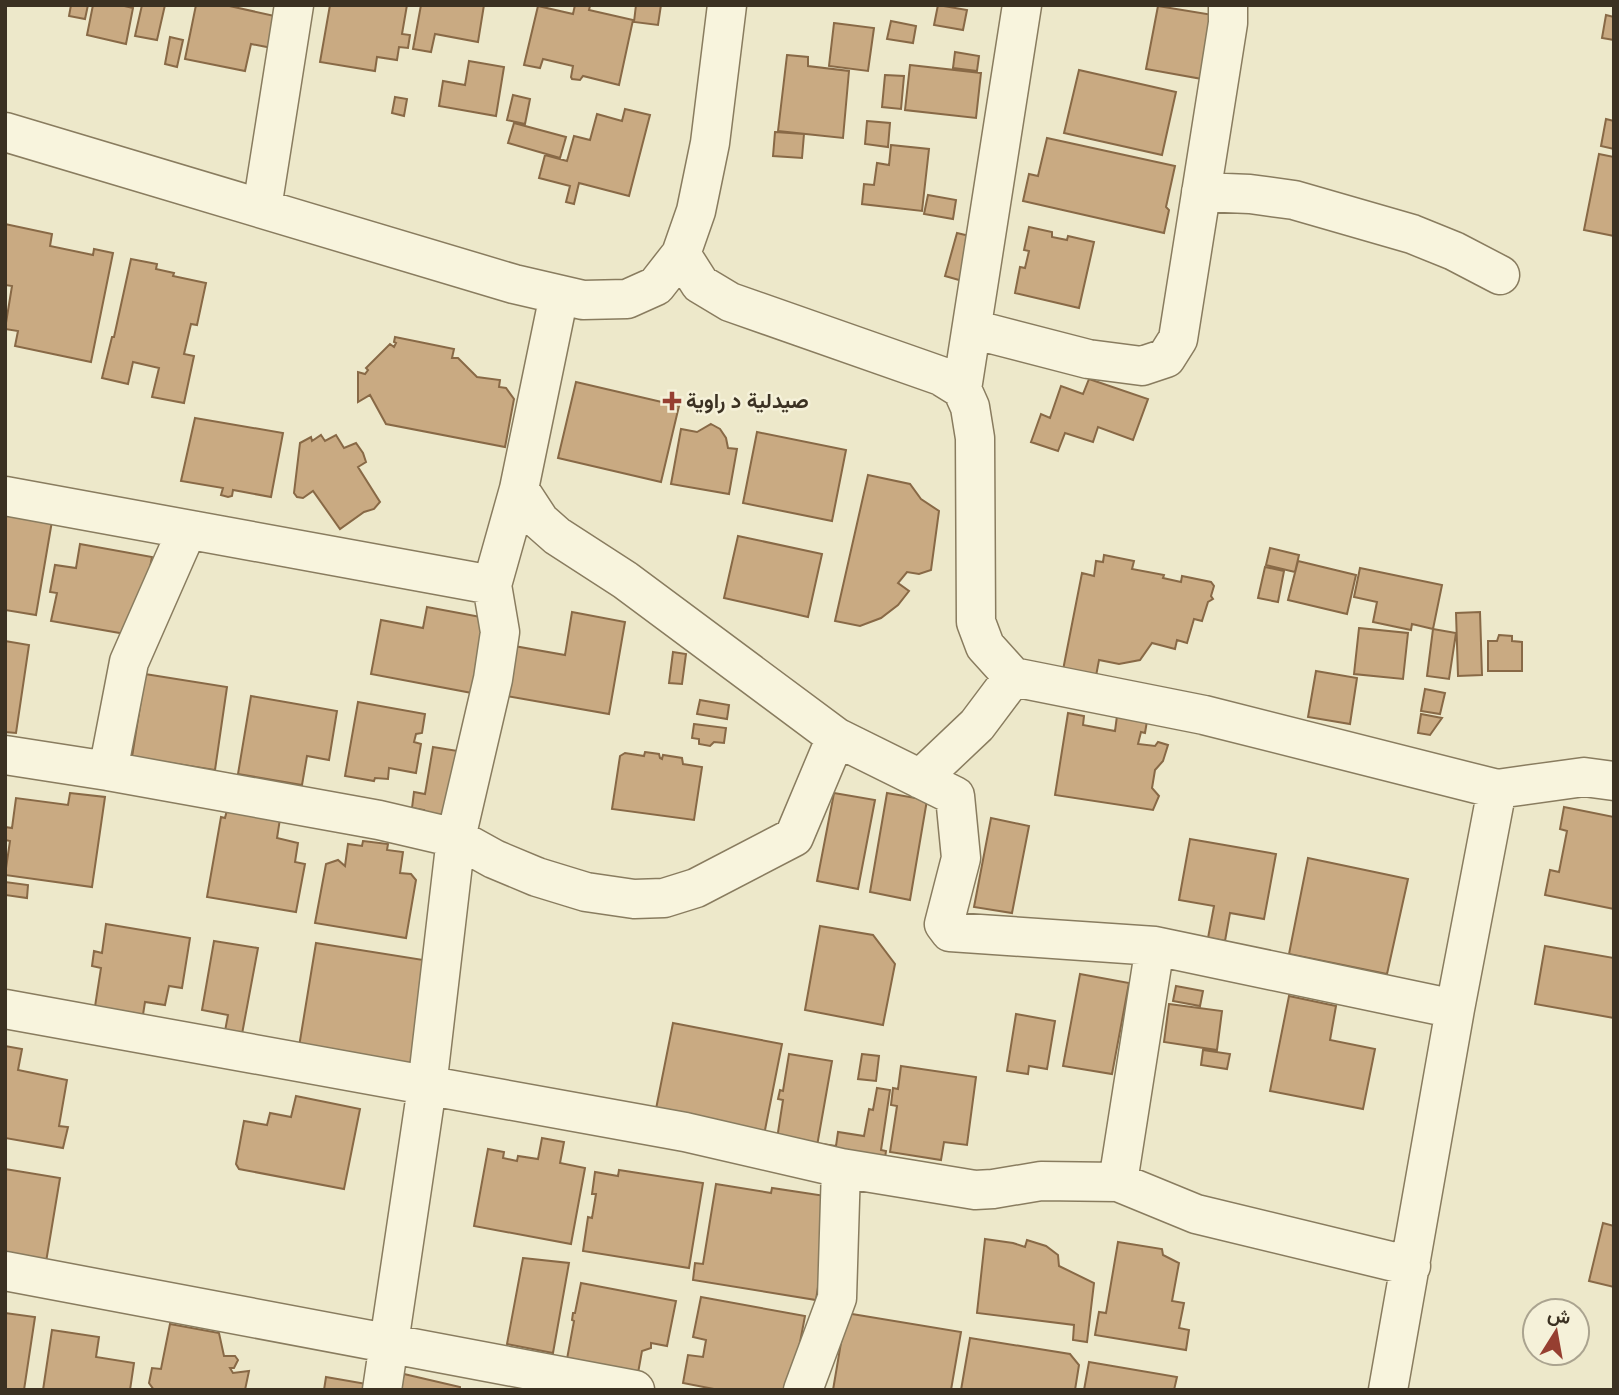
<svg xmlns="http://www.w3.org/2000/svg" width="1619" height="1395" font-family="Lora,Vazirmatn,serif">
<rect width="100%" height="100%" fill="#ede8ca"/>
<path fill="#c9aa82" stroke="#886946" stroke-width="2" d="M71 5H88L85 19 69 16Z
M93 5H120L133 8 126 44 87 35Z
M142 5H165L157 40 135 36Z
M196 5H225L279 17 272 48 251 44 245 71 185 59Z
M330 5H407L402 34 410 35 408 48 399 47 397 60 377 57 375 71 320 62Z
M421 5H484L478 42 435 34 431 52 413 49Z
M575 5 590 6 589 10 633 20 619 85 583 76 580 80 572 79 571 77 573 66 543 59 540 68 524 65 538 6 573 14Z
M636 5H661L658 25 634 22Z
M938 5 967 10 963 30 934 25Z
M1158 6 1213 15 1202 79 1146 69Z
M1606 15 1614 17V40L1602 38Z
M891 21 916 26 913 43 887 39Z
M834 23 874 28 868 71 829 66Z
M170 37 183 40 177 67 165 64Z
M955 52 979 56 977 71 953 68Z
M787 55 808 57V66L849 71 843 138 778 131Z
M469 61 504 67 496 116 439 106 443 81 465 85Z
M910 65 981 73 976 118 905 110Z
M1079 70 1176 92 1162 155 1064 133Z
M885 75 904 76 901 109 882 107Z
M513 95 530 99 525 124 507 120Z
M395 97 407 99 404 116 392 113Z
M625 109 650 115 629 196 579 183 574 204 566 202 570 186 539 178 545 155 567 161 574 136 590 140 597 114 622 121Z
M1606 119 1614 121V149L1601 146Z
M867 121 890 123 888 147 865 144Z
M514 123 566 137 560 158 508 143Z
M775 132 804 134 802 158 773 156Z
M1047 138 1175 166 1166 207 1169 210 1164 233 1023 201 1029 174 1038 176Z
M891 145 929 149 922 211 862 204 864 184 874 185 877 163 889 165Z
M1599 154 1614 157V236L1584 230Z
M928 195 956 200 953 219 924 214Z
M5 224 52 234 50 246 93 255 94 249 113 253 91 362 15 346 18 331 5 329 12 286 5 285Z
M1029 227 1052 232V237L1067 240 1068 236 1094 242 1079 308 1015 293 1020 267 1025 268 1029 251 1024 250Z
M957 233 978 238 966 282 945 276Z
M131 259 157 264 156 269 174 273 173 276 206 283 197 325 191 324 184 354 194 356 184 403 152 397 159 368 133 362 128 384 102 378 112 337H114Z
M395 337 454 349 452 358H458L477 377 500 380 499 387 506 388 514 399 505 447 386 424 370 395 358 402V372L365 374 368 370 366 368 390 344 394 347 396 343 394 342Z
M1089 379 1148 399 1133 440 1098 427 1093 442 1065 433 1058 451 1031 442 1041 414 1050 418 1061 386 1083 394Z
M576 382 679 406 661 482 558 458Z
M195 418 283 433 271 497 233 490 232 496 228 497 221 495 223 488 181 481Z
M711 424 720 429 726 438 728 448 737 449 729 494 671 484 681 429 697 432Z
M757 432 846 450 832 521 743 503Z
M321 435 325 441 336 435 344 448 356 443 363 453 366 462 358 467 380 502 374 509 364 512 340 529 313 491 303 498 297 497 294 493 300 443 311 437 312 441Z
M868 475 910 484 921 499 939 511 931 570 919 574 907 572 898 583 909 591 898 605 881 618 860 626 835 621Z
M5 513 52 521 36 615 5 610Z
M738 536 822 554 808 617 724 598Z
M80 544 152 557 137 636 51 621 57 593 50 592 55 565 76 568Z
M1270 548 1299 555 1295 572 1266 565Z
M1104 555 1134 561 1132 569 1164 575 1163 578 1181 582 1182 576 1211 582 1214 586 1211 596 1213 599 1208 602 1202 621 1194 619 1187 643 1177 640 1175 649 1152 643 1140 660 1119 664 1099 660 1096 676 1063 670 1082 573 1094 576 1096 561 1103 562Z
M1298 561 1356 575 1347 614 1288 600Z
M1265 567 1284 571 1278 602 1258 598Z
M1360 568 1442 585 1433 629 1412 624 1411 630 1373 622 1377 602 1354 597Z
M427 607 486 618 472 693 371 674 381 620 423 628Z
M572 612 625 622 609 714 506 696 514 646 565 655Z
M1480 612 1482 675 1458 676 1456 613Z
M1359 628 1408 633 1403 679 1354 674Z
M1433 629 1456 633 1449 679 1427 676Z
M1499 635 1512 636V641L1522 642V671H1488V641H1497Z
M5 641 29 645 16 733 5 732Z
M673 652 686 654 682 684 669 683Z
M1316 671 1357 678 1350 724 1308 717Z
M145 674 227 687 215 770 132 757Z
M1425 689 1445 693 1440 714 1421 711Z
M251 696 337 711 329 760 307 756 302 785 238 774Z
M700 700 729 705 727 719 697 714Z
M358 702 425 714 422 733 416 734 414 742 421 744 416 773 389 768 388 779 375 778 374 781 345 776Z
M1068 713 1084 716 1083 725 1115 731 1117 716 1147 721 1145 733 1141 732 1138 744 1155 746 1158 742 1168 745 1163 761 1155 770 1152 788 1159 796 1153 810 1055 795Z
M1421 714 1442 718 1430 735 1418 733Z
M694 724 726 728 724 743 714 742 710 746 699 744V739L692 738Z
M433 747 464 752 454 820 423 815 424 810 412 808 414 792 425 794Z
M645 752 659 754 660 758 662 759 663 755 682 758 683 764 702 767 694 820 612 809 620 756 625 753 644 756Z
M70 793 105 797 92 887 5 875 10 841 5 840V827L12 828 16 798 68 805Z
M834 793 875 800 858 889 817 881Z
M887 793 927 800 910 900 870 892Z
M1564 807 1614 817V909L1545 895 1550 870 1559 872 1567 831 1560 829Z
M227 810 280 819 277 838 298 843 295 862 305 864 296 912 207 897 221 817 225 818Z
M991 818 1029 826 1012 913 974 907Z
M1190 839 1276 854 1264 919 1230 913 1225 941 1208 938 1214 906 1179 900Z
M363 841 388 844 387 850 403 852 400 873 411 874 416 880 406 938 315 923 326 864 338 860 345 866 348 844 362 846Z
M1308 858 1408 879 1387 974 1289 954Z
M5 882 28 885 27 898 5 895Z
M106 924 190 938 182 988 169 986 165 1005 145 1002 142 1021 94 1013 101 968 92 966 94 951 102 953Z
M820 926 873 935 895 964 883 1025 805 1010Z
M214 941 258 948 242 1034 225 1031 228 1015 202 1010Z
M316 943 436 962 421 1059 403 1075 297 1059Z
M1545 946 1614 958V1018L1535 1004Z
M1080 974 1129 983 1112 1074 1063 1066Z
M1176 986 1203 991 1200 1006 1173 1001Z
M1289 996 1336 1006 1330 1040 1375 1049 1363 1109 1270 1091Z
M1169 1004 1222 1011 1217 1050 1164 1042Z
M1016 1014 1055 1021 1047 1069 1029 1066 1028 1074 1007 1071Z
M673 1023 782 1044 764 1135 655 1114Z
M5 1046 22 1049 18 1070 67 1080 59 1126 68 1127 63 1148 5 1138Z
M1203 1050 1230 1054 1227 1069 1201 1065Z
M789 1054 832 1061 817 1146 777 1139 783 1100 778 1099 780 1090 783 1091Z
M862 1054 879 1056 876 1081 858 1079Z
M901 1066 976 1077 967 1145 944 1142 941 1160 890 1152 897 1106 891 1105 893 1088 898 1089Z
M877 1088 890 1090 881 1150 886 1151 884 1165 822 1144 836 1146 838 1132 864 1136 869 1109 873 1110Z
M296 1096 360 1109 344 1189 239 1169 236 1164 244 1121 267 1125 270 1113 291 1117Z
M542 1138 564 1142 560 1163 585 1168 571 1244 474 1226 488 1149 504 1152 503 1158 517 1161 518 1156 538 1159Z
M5 1169 60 1178 46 1262 5 1255Z
M619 1170 703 1183 689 1268 583 1251 588 1217 592 1218 596 1194H592L595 1172 618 1176Z
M716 1184 771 1193 772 1188 832 1197 816 1300 693 1280 695 1263 703 1264Z
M1603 1223 1614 1226V1287L1589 1281Z
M985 1239 1013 1243 1025 1247 1027 1240 1046 1246 1058 1255 1059 1266 1094 1283 1087 1342 1073 1340 1074 1325 977 1313Z
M1118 1242 1162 1249 1163 1255 1179 1263 1172 1301 1184 1303 1179 1328 1189 1330 1186 1350 1095 1335 1099 1312 1106 1313Z
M523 1258 569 1263 553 1353 507 1344Z
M581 1283 676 1301 667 1346 651 1343V1348L642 1351 638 1373 567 1359 574 1321 572 1320 573 1313H575Z
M701 1297 805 1316 791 1390H719L683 1383 688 1355 703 1357 706 1340 693 1337Z
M5 1313 35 1317 24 1390H5Z
M846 1313 961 1332 951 1390H833Z
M170 1324 219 1333 224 1356H235L238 1360 234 1368H230L233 1373 249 1371 245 1390H154L149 1383 152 1368 161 1369Z
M52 1330 99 1337 96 1357 134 1363 130 1390H43Z
M970 1338 1070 1354 1079 1365 1075 1390H961Z
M1089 1362 1177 1377 1174 1390H1084Z
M404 1374 460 1387V1390H400Z
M326 1377 378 1386 377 1390H324Z"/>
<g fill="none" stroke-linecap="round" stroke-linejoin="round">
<defs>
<path id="minor" d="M5 132 514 284 583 300 627 299 656 286 681 254 696 211 710 143 727 5
M1201 192 1250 194 1294 200 1412 234 1454 251 1500 275
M262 208 294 5
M681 254 700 284 730 302 941 376 962 389 970 407 975 438 976 622 985 646 1013 677 1204 715 1497 789 1584 777 1614 781
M972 329 1088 359 1142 366 1166 358 1178 339 1228 23V5
M962 389 1022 5
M519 489 540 521 557 536 625 580 836 737 955 796 961 858 944 924 950 932 1155 946 1455 1009
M5 496 492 585
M5 755 108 771 379 820 456 838 494 859 537 877 586 892 634 899 664 898 696 888 794 837 836 737
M108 771 129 662 187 530
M920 779 977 725 1013 677
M5 1009 685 1132 841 1168 975 1190 993 1189 1041 1181 1118 1182 1196 1214 1411 1266
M1118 1182 1155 946
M5 1271 635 1390
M382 1390 427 1087 456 838 493 679 500 632 492 585 519 489 559 295
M803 1390 837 1298 841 1168
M1388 1390 1455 1009 1497 789"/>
</defs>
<use href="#minor" stroke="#897c5f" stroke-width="41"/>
<use href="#minor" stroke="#f8f4dd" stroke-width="38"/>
</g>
<path fill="#963f31" stroke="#f5f1d9" stroke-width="2.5" d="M668.5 390.5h7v7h7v7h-7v7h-7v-7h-7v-7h7z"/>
<g text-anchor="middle" stroke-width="5" stroke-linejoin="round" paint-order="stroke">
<g font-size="21" font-weight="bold" fill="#3b3122" stroke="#f5f1d9" text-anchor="start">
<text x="686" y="408">صيدلية د راوية</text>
</g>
</g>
<rect width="1619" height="1395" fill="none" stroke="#3b3122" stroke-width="14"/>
<g transform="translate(1556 1332) rotate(11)"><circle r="33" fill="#f5f1d9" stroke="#aba490" stroke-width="2"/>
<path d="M0-5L12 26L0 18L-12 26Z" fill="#963f31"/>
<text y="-10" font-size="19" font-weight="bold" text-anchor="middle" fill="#3b3122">ش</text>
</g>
</svg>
